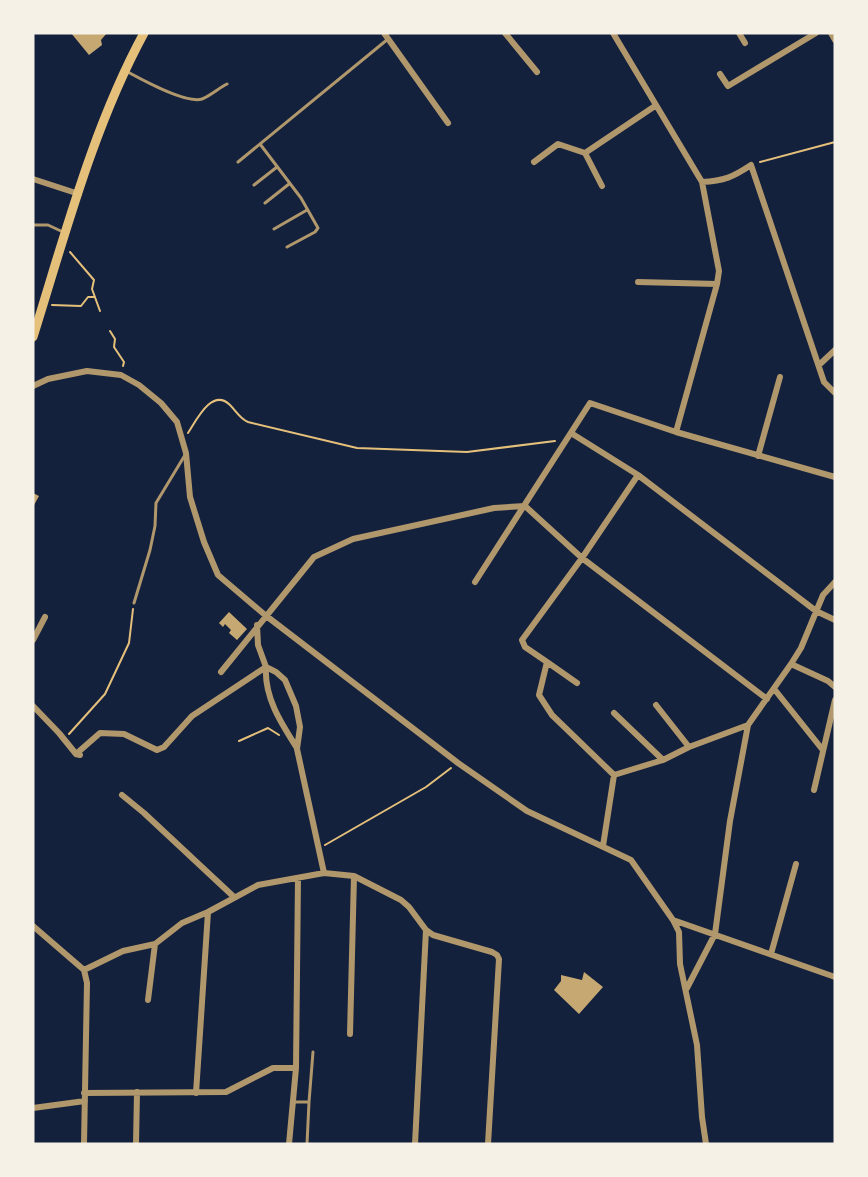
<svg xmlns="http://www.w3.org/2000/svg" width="868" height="1177" font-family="Karla,sans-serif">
<rect width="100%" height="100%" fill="#14213d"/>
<path fill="#c6a872" d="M71 33H107L101 40 102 45 89 55Z
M33 493 39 496 33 507Z
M229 612 247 629 237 640 229 633 231 630 225 624 223 627 219 623Z
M584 972 603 987 579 1014 554 990 561 981V975L582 980Z"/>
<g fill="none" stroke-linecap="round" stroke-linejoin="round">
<path stroke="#e5c07b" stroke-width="2" d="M760 162 835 142
M70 252 94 280 92 289 100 311
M52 305 81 306 88 297H95
M110 331 115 339 114 347 124 362 123 366
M188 433C196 421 212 387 230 405 236 411 240 419 248 422L357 448 467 452 555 441
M69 734 105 694 129 643 133 609
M239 741 268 728 279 735
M325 845 426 787 451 768"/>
<path stroke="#b1986c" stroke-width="3" d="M126 71C141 79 185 104 202 99 210 96 219 88 227 84
M260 144 301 198 318 228 315 232 287 247
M238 162 388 39
M254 185 277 167
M265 203 289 184
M33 225H48L63 232
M274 229 307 210
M134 603 150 550 155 526 156 503 185 455
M293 1102H309L307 1144
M309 1102 313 1052"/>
<path stroke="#b1986c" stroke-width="6" d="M384 33 448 123
M505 33 537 72
M613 33 702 182 719 271 717 284 676 432
M739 33 745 43
M831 33 835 40
M720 74 728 86 816 33
M585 153 602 186
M534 162 558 144 585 153 655 106
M33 179 79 194
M702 182C724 181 733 177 751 165L824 382 835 393
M638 282 717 284
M819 365 835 350
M33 386 48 379 87 371 121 375 139 385 161 403 177 422 186 453 190 497 204 542 218 575 265 615 458 763 527 811 631 860 673 920 679 932 680 964 697 1045 702 1117 706 1144
M571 433 638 475 816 611 835 620
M758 456 780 377
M475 582 590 403 676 432 835 477
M257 625 258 645 266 667 276 672 285 680 296 706 300 727 297 749 324 873
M33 640 45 617
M547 662 577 683
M791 664 828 681 835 687
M266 667C264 697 281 723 297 748
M221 672 314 557 353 539 494 508 525 506 582 558 767 699
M775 690 822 749
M656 705 689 747
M33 706 59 733 76 754 80 755
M614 713 663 760
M76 754 100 733 124 734 157 750 164 747 192 716 266 667
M614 775 663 760 689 747 748 725
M814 790 835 700
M122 795 144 813 234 897
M603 846 614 775 552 715 539 695 547 662 525 647 522 640 582 558 638 475
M673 920 835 977
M33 926 84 970
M771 954 796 864
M84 970 123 951 155 944 182 923 208 912 258 885 324 873 354 876 401 900 409 907 426 930 433 935 492 952 497 955 499 959 488 1144
M84 970 87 983 84 1144
M687 988 715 934 730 821 748 725 791 664 801 648 823 595 835 582
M148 1000 155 944
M350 1034 354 876
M84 1093 226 1092 273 1068H296
M196 1093 208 912
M33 1108 85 1101
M136 1144 137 1092
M289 1144 296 1068 298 878
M415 1144 426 930"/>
<path stroke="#e5c07b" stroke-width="9" d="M33 337C65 235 93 127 144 33"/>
</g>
<rect width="868" height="1177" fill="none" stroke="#f6f1e7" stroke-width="69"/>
</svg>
